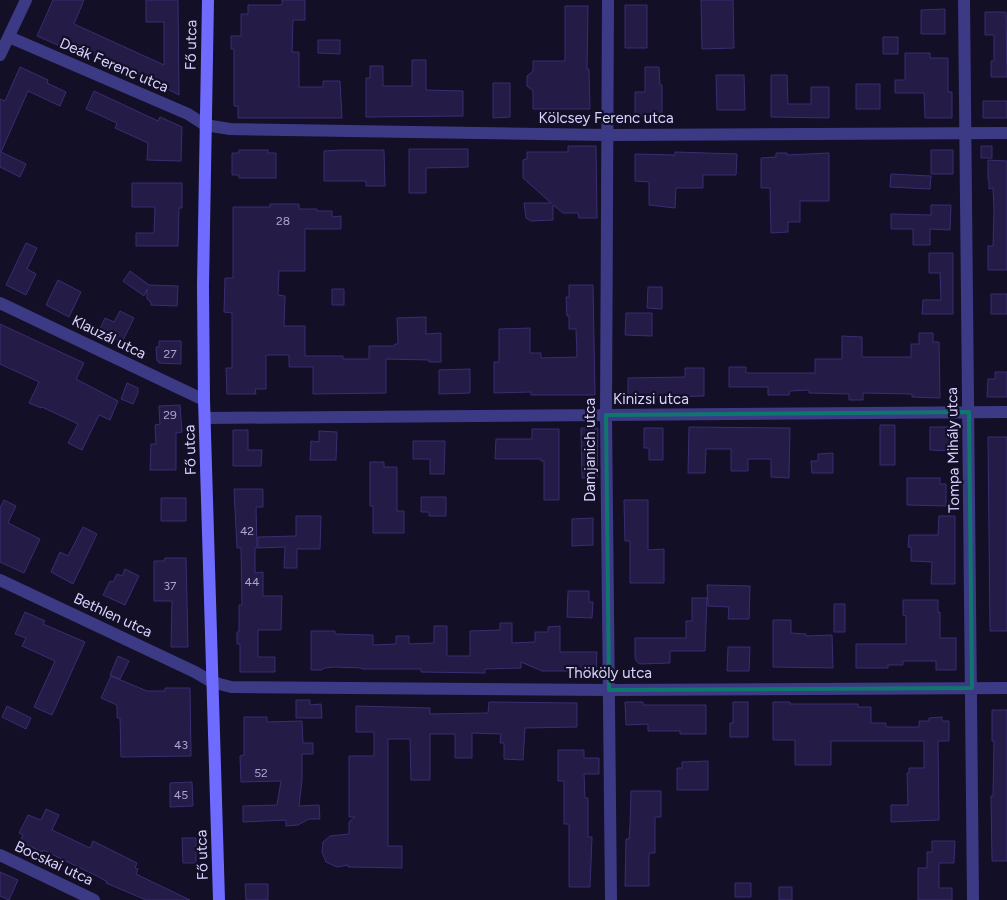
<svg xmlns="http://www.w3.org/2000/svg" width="1007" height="900" font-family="Figtree,sans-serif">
<rect width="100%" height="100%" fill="#130f26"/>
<path fill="#241b47" stroke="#3b2d73" d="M53 0H84L74 24 164 65V22H146V0H178L179 95 138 74 76 47 74 52 37 36Z
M282 0H305V20H293L292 52H299V87H323V81H340L342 118H238V106H234V49H231V36H241V14H248V5H282Z
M701 0H733L734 48 702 49Z
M625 5H647V48H625Z
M565 6H588L587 69H589L590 109H533V91L527 86V76L533 71V61H565Z
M945 9V34H921V10Z
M985 12H1006L1007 77H991V61H994V35H985Z
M883 37H898V54H883Z
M318 40H340V54L318 53Z
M905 53H930V58H948V92H952V118H925L924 93H895V80H905Z
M412 60H426V90L463 91V116L366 117V78H370V66H383V86H412Z
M20 67 48 80 47 83 66 92 60 106 28 91 1 152 26 164 20 177 0 167V99L5 101Z
M645 67H659L660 85H662V117H635V92H645Z
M716 75H744L745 110H717Z
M771 75H787L788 104H811V87H829V118L771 117Z
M493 83H510V117L493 118Z
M856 84H880V109H856Z
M94 91 158 121 160 117 182 127 181 161 147 160 148 143 115 128 117 123 86 109Z
M983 101H1007V118H983Z
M568 146H596L597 218H579L578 213H563L553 205V220L531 221 526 218 524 203H551L523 178V160L527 159V152H568Z
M981 146H992V158H981Z
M409 149H468V167L426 168V193H409Z
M239 150H268V153H276V178H239V175H232V153H239Z
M341 150H384L385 186H366V181H324V151Z
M931 150H953V174H931Z
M675 152 737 154 736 175H703V188H676L675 208 649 205V182L635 181V154L675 155Z
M776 153H787V155L829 153V201H800V222H788V232L771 233 770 188H761V158L776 157Z
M988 160 1007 161V270H988V246H993L994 209 993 188 989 189V180H988Z
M891 174 931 176 930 189 890 187Z
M132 183H182V208H179L178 246H136V233H154L155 207H132Z
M270 204H299V209H317V211H332V217L341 216V229H305V271H279L278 295 285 296 284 326H305V356H343V359H369V346H394L395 344H398L397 318 426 317V334L441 333V362H429V360L386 359V393L313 394V367H289V355H266V389H255L256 394H227L226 368H232V313L224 312 225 278H233V207H270Z
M931 205H951L950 230 930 229V245H913V229H891V214L931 215Z
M26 243 37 248 27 269 36 274 26 295 6 285Z
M929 253H953V314H922L923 300H941L940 273H929Z
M130 271 149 285 178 286 177 306 151 305V302L147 299V289L144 296 123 281Z
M58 280 81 292 69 317 46 305Z
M569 285H593L595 395H531V392L494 393V362H499V329L530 328V353H541V358L577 357 576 329H569V316H567L566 297H569Z
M648 287H662V309L647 308Z
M332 289H344V305H332Z
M991 294H1007V314H991Z
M120 311 134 318 122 342 99 331 105 318 114 322Z
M626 313H652V336L625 335Z
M0 324 84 363 76 379 118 401 110 420 99 415 82 450 68 443 78 424 42 407 41 408 29 403 39 382 0 364Z
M919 333H933V342H939L940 398 912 397V394L863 393V400H849V394L809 393V390L790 391 789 395H768V387H729V367H746V373H815V359H842V336L862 337V357H911V344H919Z
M159 341H181V364L159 363V361H157L156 347H159Z
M685 368H704V396L628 398V378L685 377Z
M470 369V393L439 394V370Z
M995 372H1007V397H987L988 379H995Z
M127 383 138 388V393L133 404 121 399Z
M180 405 182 432 176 433V470H150L151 444H156L155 425 160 424 159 406Z
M880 425H895V465H880Z
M689 427 790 428 789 478 771 477V459H748V471H731V449H706L705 473H688Z
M930 427H955L954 451 930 450Z
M581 428H598L597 478H582Z
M644 428H663V460H649V448H644Z
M532 429H559V500H544V461H541V459H495L496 439H532Z
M233 430H248V450H262L261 466H233Z
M319 431 337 432 336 460H310L311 441 319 442Z
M988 437H1007V631H990Z
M413 441H445L444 474H430V459H413Z
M833 453V473H812L811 461H818V454Z
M370 462H384V467H397V511H404V533H373V506H370Z
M907 478H940V484H946V506L907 505Z
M234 489H263V507H256L257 548H255V573L263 572V596H282L281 630H258V657H275V672H240V644H237V632H239V605H242L241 548H237Z
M421 497H446V516H429V512H421Z
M161 498H186V521H161Z
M4 500 16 506 8 523 40 539 24 573 0 562V508Z
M624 500H648V550L664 549V583H630V541H625Z
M296 516H321L320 549H297V568H284L285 547 258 548V537L296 536Z
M939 516H955V584H931L932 562 911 561V547H908L909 535H938Z
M593 518V545L572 546V519Z
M83 527 97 534 73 584 51 572 60 552 68 556Z
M165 558H186L188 647H171L172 601H154V561H164Z
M125 569 139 576 125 605 103 595 110 581 113 582 117 574 122 576Z
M707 585 750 586 749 619H728L729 607 708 606Z
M568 591H589V602H593L592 618 567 617Z
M692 598H707L705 651H670V663L640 664 637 662 635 658V638H686V621H692Z
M903 600H938V613L940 612V638H956V670H936V661H903V665H888V668H856V644H906V616L903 615Z
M834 604H845V632H834Z
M25 612 45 621 43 624 85 642 52 715 34 707 55 661 22 646 26 638 15 634Z
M773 620H791V633L806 634V636L832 635 833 668 773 667Z
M500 623H512V643L535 642V632H548V627L560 626V652H597L596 671H542L521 662V668L485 669V673L421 672V669H362V668L335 667 324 668 322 670H311V631H335V634L373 635V645L396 644V636H409V644L434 643V626H447V656H470V631L500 630Z
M728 647H750L749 671H727Z
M118 656 129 661 120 679 110 675Z
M111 676 147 691H165V688H190L191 756 121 757 120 718H117V705L101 698Z
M296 700H310V705L321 704 322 718H296Z
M489 702 577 703V727L525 728 523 760 504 759V743H500L501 734 472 733V758H455V734H430V780H411L410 739H388V846H402V868L348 867V865L337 867 326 862 322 852 323 842 330 836 349 834V822L355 817H349V756H374V732H356V706L430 708V714L488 713Z
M625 702H643V705H706V734H680V731H648V724L626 725Z
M733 702H748V737H730V723H733Z
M773 702H790V704H858V707H871V723H886V727H919V721H929V718L942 717V721H949V741H938L939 820 891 822V805H908L907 773H909V768H924V741H831V765H795V740H773Z
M7 706 31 718 26 729 2 717Z
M992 710H1007V861H992L991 796H993L994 741H992Z
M244 717H267V722L302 721 303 743H313V754H302V780L299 806 319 805 320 819H309L298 825 286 826V820L243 822V806L277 805 281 781 241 782 240 756 244 755Z
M558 750H584V758H599V774H584L585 798H588V837H592L590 887H569V824H564V781H558Z
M708 761V790H677V768H682V762Z
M192 782 193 806 170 807V783Z
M631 791H661V817H655V853H649V886H625L626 839H629L630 826Z
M46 809 59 815 52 830 90 848 93 841 137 863 135 868 138 869 136 874 190 900H146L106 883 107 882 99 877 43 850 42 852 20 842 23 835 19 833 28 815 41 820Z
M182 838H196V863H183Z
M932 841H955L954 863H939V888H952V900H918V868H927V852H932Z
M0 872 18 880 9 900 0 896Z
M735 883H751V897H735Z
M245 884H268V900H246Z
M779 887H792V900H779Z"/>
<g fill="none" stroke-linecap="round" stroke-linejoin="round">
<path stroke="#3d3a85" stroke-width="12" d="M608 0 606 415 611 900
M964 0 973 900
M9 37 188 114 205 125 230 129 608 135 1007 133
M0 55 26 0
M0 303 204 400
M205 418 1007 412
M0 580 195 672 212 682 231 687 609 690 1007 688
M0 855 94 900"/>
<path stroke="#6f6bff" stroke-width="12" d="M208 0 203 286 204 400 219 900"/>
</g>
<path fill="none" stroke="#0f766e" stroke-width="4" stroke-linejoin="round" d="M969 412 972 688 609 690 606 415Z"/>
<g text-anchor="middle" stroke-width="4.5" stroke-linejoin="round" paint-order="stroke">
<g font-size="12" fill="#aca6d1">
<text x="283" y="225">28</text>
<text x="170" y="358">27</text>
<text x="170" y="419">29</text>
<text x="247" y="535">42</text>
<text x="252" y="586">44</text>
<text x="170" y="590">37</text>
<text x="181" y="749">43</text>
<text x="261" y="777">52</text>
<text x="181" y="799">45</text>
</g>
<g font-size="15" fill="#d9d4ff" stroke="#130f26">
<text transform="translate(191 45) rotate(-89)" y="5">Fő utca</text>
<text transform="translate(114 65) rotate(23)" y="5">Deák Ferenc utca</text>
<text x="606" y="123">Kölcsey Ferenc utca</text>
<text transform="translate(109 337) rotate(26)" y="5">Klauzál utca</text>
<text x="651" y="404">Kinizsi utca</text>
<text transform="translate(190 450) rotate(-92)" y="5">Fő utca</text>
<text transform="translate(590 450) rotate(-90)" y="5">Damjanich utca</text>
<text transform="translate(953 450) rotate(-91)" y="5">Tompa Mihály utca</text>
<text transform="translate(113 615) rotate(25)" y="5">Bethlen utca</text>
<text x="609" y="678">Thököly utca</text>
<text transform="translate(202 855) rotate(-92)" y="5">Fő utca</text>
<text transform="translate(54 863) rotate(25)" y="5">Bocskai utca</text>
</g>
</g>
</svg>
